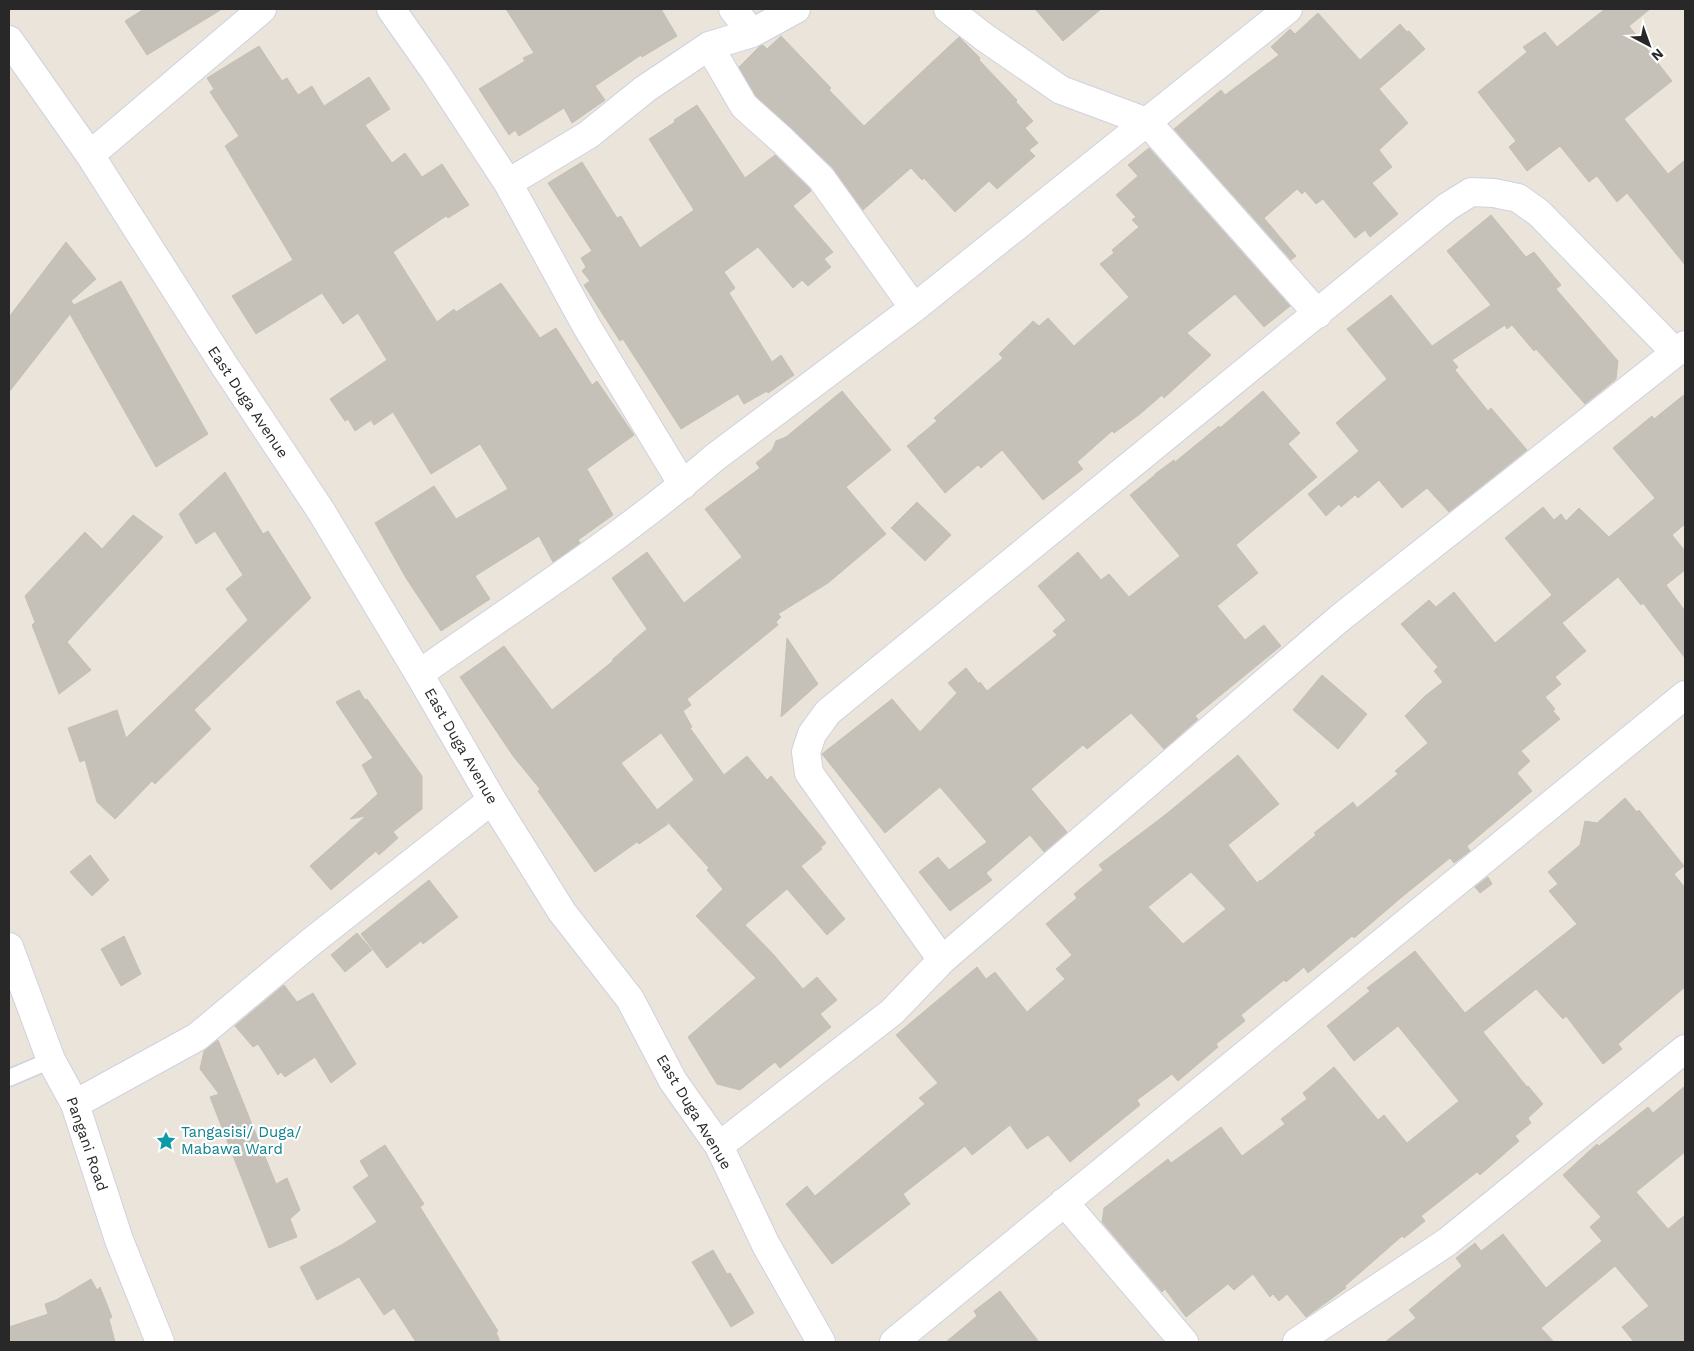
<svg xmlns="http://www.w3.org/2000/svg" width="1694" height="1351" font-family="'Work Sans',sans-serif">
<rect width="100%" height="100%" fill="#eae4da"/>
<path fill="#c5c1b9" stroke="#c5c0b4" fill-rule="evenodd" d="M144 9H222L147 55 125 21Z
M506 9H661L677 36 642 57 641 55 595 86 605 100 572 123 564 108 519 136 515 130 509 135 479 89 525 61 523 58 534 53Z
M1035 9H1101L1063 41Z
M1605 9H1650L1629 26 1672 81 1624 119 1668 174 1685 160V265L1627 193 1617 202 1597 176 1589 182 1560 146 1527 171 1509 147 1516 141 1478 92 1527 52 1523 47 1545 32 1557 47Z
M1318 13 1360 60 1400 24 1407 32 1409 31 1425 49 1379 89 1408 123 1379 150 1392 167 1372 183 1398 214 1370 237 1365 230 1355 238 1323 199 1316 204 1305 191 1302 194 1297 189 1264 218 1296 256 1291 260 1174 129 1221 90 1225 95 1279 55 1271 47 1290 29 1295 34Z
M781 36 831 88 829 90 864 126 959 37 980 58 979 60 1017 100 1016 102 1033 121 1025 128 1038 143 1029 150 1035 156 997 189 989 181 955 212 924 178 922 180 911 168 863 210 832 167 756 96 739 67 760 46 763 45 767 49Z
M259 46 282 81 287 78 298 95 312 86 324 106 369 77 390 109 365 125 392 163 405 153 422 177 442 164 469 205 448 218 446 216 393 252 437 322 454 309 456 312 501 283 540 338 556 328 592 385 597 381 634 435 587 469 613 515 578 540 580 543 553 562 539 536 475 576 490 599 441 631 406 578 375 523 434 486 456 519 508 489 480 444 431 474 393 412 374 425 371 420 355 431 348 419 345 421 330 399 387 360 358 313 343 324 322 293 256 334 232 296 293 260 225 146 239 136 210 92 214 89 207 78Z
M697 105 745 178 775 155 809 188 811 191 793 206 833 252 824 259 831 267 808 286 802 280 793 288 758 247 724 272 735 288 729 293 772 362 781 355 794 375 768 393 767 391 744 404 738 394 681 429 623 339 620 341 584 285 590 281 582 271 586 267 581 258 592 251 548 183 582 162 617 218 621 216 640 248 694 210 649 139 675 122 674 120Z
M1149 148 1290 306 1264 327 1235 294 1187 333 1211 355 1164 398 1162 395 1140 414 1114 433 1112 431 1077 462 1083 469 1043 500 1002 450 981 468 978 465 945 493 907 446 937 421 934 418 1003 358 999 354 1033 321 1039 326 1048 318 1074 346 1129 297 1100 264 1114 253 1112 250 1139 227 1132 220 1136 217 1116 195 1138 176 1128 165Z
M1491 215 1526 257 1534 252 1561 285 1556 289 1618 361 1616 379 1585 404 1536 349 1534 351 1512 325 1507 329 1505 325 1452 360 1458 367 1455 370 1488 411 1491 408 1527 450 1449 512 1427 488 1402 508 1379 480 1358 498 1355 495 1341 507 1339 504 1326 516 1308 494 1359 451 1336 423 1387 379 1347 329 1391 295 1432 346 1491 305 1447 251Z
M66 242 96 279 71 301 74 305 121 281 208 434 156 467 70 314 9 392V317Z
M842 391 891 450 846 487 886 534 828 583 778 614 781 617 776 622 778 625 687 699 691 705 683 711 692 727 690 728 724 775 747 756 767 780 771 776 826 843 820 848 822 849 801 866 845 919 827 935 787 889 745 925 773 954 803 989 817 977 837 1000 820 1014 831 1027 780 1068 775 1062 740 1090 717 1084 688 1037 756 978 696 916 723 889 707 870 709 868 657 810 694 780 661 733 621 763 668 824 639 844 637 842 595 872 538 791 540 789 513 756 460 677 504 646 552 710 613 661 612 660 647 629 612 578 647 552 684 603 742 557 705 509 760 468 756 463 772 450 776 441 786 437Z
M1263 391 1300 433 1288 444 1317 477 1236 545 1258 573 1217 606 1245 640 1264 625 1281 646 1195 716 1198 719 1164 749 1131 713 1087 749 1083 745 1031 789 1067 832 1044 852 1030 835 986 873 992 880 950 911 919 872 938 857 949 870 987 842 940 787 885 833 822 754 892 699 920 732 957 693 948 683 966 668 979 684 980 682 987 691 1057 635 1053 631 1066 620 1038 586 1078 552 1101 580 1109 574 1129 597 1180 556 1130 495 1155 475V474L1174 460 1175 462 1219 426 1220 428Z
M1685 394V524L1672 535 1685 551V570L1666 585 1685 611V658L1643 603 1641 605 1618 577 1562 623 1586 651 1555 677 1561 684 1545 697 1555 709 1553 711 1560 719 1521 751 1530 761 1517 773 1532 791 1467 846 1470 851 1454 863 1450 858 1403 896 1354 938 1352 936 1308 973 1304 967 1286 982 1284 980 1241 1015 1245 1021 1216 1044 1218 1047 1178 1081 1172 1074 1137 1100 1140 1105 1070 1162 1048 1135 1027 1149 1010 1125 972 1155 965 1146 903 1194 910 1204 832 1264 786 1204 807 1186 815 1196 925 1104 919 1098 938 1083 896 1035 977 967 986 979 995 972 1027 1012 1065 979 1056 969 1072 955 1046 924 1077 898 1074 894 1103 870 1099 865 1165 815 1238 755 1279 804 1228 845 1257 883 1260 880 1261 881 1316 835 1314 833 1353 802 1357 808 1398 774 1395 771 1428 743 1405 716 1425 696 1443 682 1434 671 1438 667 1401 624 1429 600 1436 607 1454 592 1495 643 1552 595 1505 538 1543 507 1554 520 1561 514 1566 521 1579 508 1609 537 1655 498 1613 448 1652 416 1654 419ZM1191 872 1226 909 1183 944 1148 907Z
M225 472 263 534 268 531 311 598 194 710 211 729 155 784 152 781 115 819 97 802 85 760 80 762 68 728 117 710 126 738 248 620 226 589 243 575 215 531 196 544 179 514Z
M917 502 951 535 925 561 891 528Z
M133 515 163 537 67 642 91 670 59 694 32 625 35 622 25 596 85 532 102 549Z
M787 638 818 684 781 717Z
M1322 675 1367 714 1338 749 1293 710Z
M359 690 365 700 367 699 422 776V809L393 832 398 838 379 855 376 851 331 890 310 866 366 816 350 819 378 794 362 765 373 758 336 702Z
M1625 798 1637 812 1639 810 1684 866 1674 874 1685 888V987L1618 1044 1622 1049 1603 1064 1566 1016 1563 1019 1536 989 1483 1032 1527 1087 1528 1086 1543 1104 1528 1118 1531 1123 1515 1136 1519 1141 1480 1175 1477 1172 1421 1216 1425 1221 1404 1238 1402 1236 1345 1286 1346 1288 1306 1317 1287 1294 1279 1301 1273 1294 1270 1297 1253 1274 1234 1290 1228 1284 1186 1317 1165 1289 1162 1292 1102 1222 1104 1208 1168 1159 1171 1163 1221 1127 1242 1156 1285 1124 1281 1119 1307 1099 1303 1093 1334 1067 1378 1120 1384 1115 1407 1143 1459 1101 1398 1026 1354 1061 1327 1026 1370 991 1367 988 1415 951 1465 1013 1577 924 1549 891 1558 884 1548 872 1580 845 1585 821 1597 823Z
M90 855 109 880 92 896 70 872Z
M1488 877 1492 884 1480 893 1475 887Z
M429 880 458 917 423 944 421 941 387 968 361 934Z
M357 933 372 950 345 972 331 955Z
M124 936 141 974 121 986 101 949Z
M284 985 297 1002 313 993 356 1064 331 1083 315 1057 285 1077 281 1072 278 1075 258 1044 253 1047 235 1026Z
M218 1040 276 1184 287 1178 300 1210 290 1219 297 1237 269 1248 210 1097 219 1094 200 1069 204 1051Z
M1685 1086V1152L1636 1192 1668 1229 1685 1215V1342H1634L1622 1327 1649 1306 1615 1266 1541 1328 1554 1342H1385L1416 1318 1409 1310 1462 1266 1456 1258 1475 1243 1481 1251 1503 1234 1546 1288 1602 1241 1590 1227 1601 1217 1563 1175 1597 1144 1599 1146 1648 1107 1653 1113Z
M385 1145 424 1204 420 1207 498 1331 496 1332 500 1342H416L394 1308 384 1315 359 1277 317 1300 300 1267 343 1244 377 1222 353 1187 369 1176 360 1161Z
M713 1250 727 1274 730 1273 754 1313 731 1327 692 1262Z
M91 1279 97 1290 100 1287 112 1317 109 1319 115 1342H9V1327L48 1314 45 1304 56 1300Z
M1000 1291 1039 1342H946L977 1316 974 1311Z"/>
<g fill="none" stroke-linecap="round" stroke-linejoin="round">
<defs>
<path id="service" d="M9 1078 51 1060"/>
<path id="minor" d="M391 9 436 73 508 183 587 327 683 485
M733 9 752 33
M948 9 984 37 1061 90 1147 122 1318 314
M9 40 90 155 224 365 321 511 419 674 492 800 562 912 630 999 673 1081 719 1146 766 1245 821 1342
M709 46 744 106 782 140 821 178 914 308
M90 155 262 9
M508 183 588 135 645 89 709 46 752 33 796 9
M419 674C518 604 623 537 714 458L914 308 1288 9
M942 960 809 773 806 752 812 734 828 712 1447 207 1471 192 1494 193 1518 198 1539 213 1675 352
M75 1104 197 1037 311 942 492 800
M719 1146 892 1012 942 960 1340 618 1685 345
M1064 1202 1184 1342
M894 1342 1685 695
M1297 1342 1447 1242 1685 1049"/>
<path id="secondary" d="M9 947 51 1060 75 1104 119 1240 160 1342"/>
</defs>
<use href="#service" stroke="#cfd1e0" stroke-width="19"/>
<use href="#minor" stroke="#cfd1e0" stroke-width="30"/>
<use href="#secondary" stroke="#cfd1e0" stroke-width="30"/>
<use href="#service" stroke="#fff" stroke-width="16"/>
<use href="#minor" stroke="#fff" stroke-width="28"/>
<use href="#secondary" stroke="#fff" stroke-width="28"/>
</g>
<defs>
<symbol id="sight-bare" viewBox="-9 -9 18 18"><path d="M0-6L1.8-2.2L6-1.7L2.9 1.2L3.7 5.4L0 3.3L-3.7 5.4L-2.9 1.2L-6-1.7L-1.8-2.2Z" fill="#0f9aa8" stroke="#fff" stroke-width="2.5" paint-order="stroke"/></symbol>
</defs>
<g fill-rule="evenodd">
<use href="#sight-bare" x="152" y="1127" width="28" height="28"/>
</g>
<g text-anchor="middle" stroke-width="4.5" stroke-linejoin="round" paint-order="stroke">
<g font-size="15" fill="#282828" stroke="#fff">
<text transform="translate(248 402) rotate(56)" y="5">East Duga Avenue</text>
<text transform="translate(461 746) rotate(60)" y="5">East Duga Avenue</text>
<text transform="translate(694 1112) rotate(59)" y="5">East Duga Avenue</text>
<text transform="translate(87 1144) rotate(71)" y="5">Pangani Road</text>
</g>
<g font-size="15" fill="#0d838f" stroke="#fff" text-anchor="start">
<text x="181" y="1137">Tangasisi/ Duga/<tspan x="181" dy="17">Mabawa Ward</tspan></text>
</g>
</g>
<rect width="1694" height="1351" fill="none" stroke="#282828" stroke-width="20"/>
<g transform="translate(1649 45) rotate(139)" stroke="#ffffff" stroke-width="4" paint-order="stroke">
<path d="M0-4L9 19L0 12L-9 19Z" fill="#282828"/>
<text y="-8" font-size="14" font-weight="bold" text-anchor="middle" fill="#282828">N</text>
</g>
</svg>
